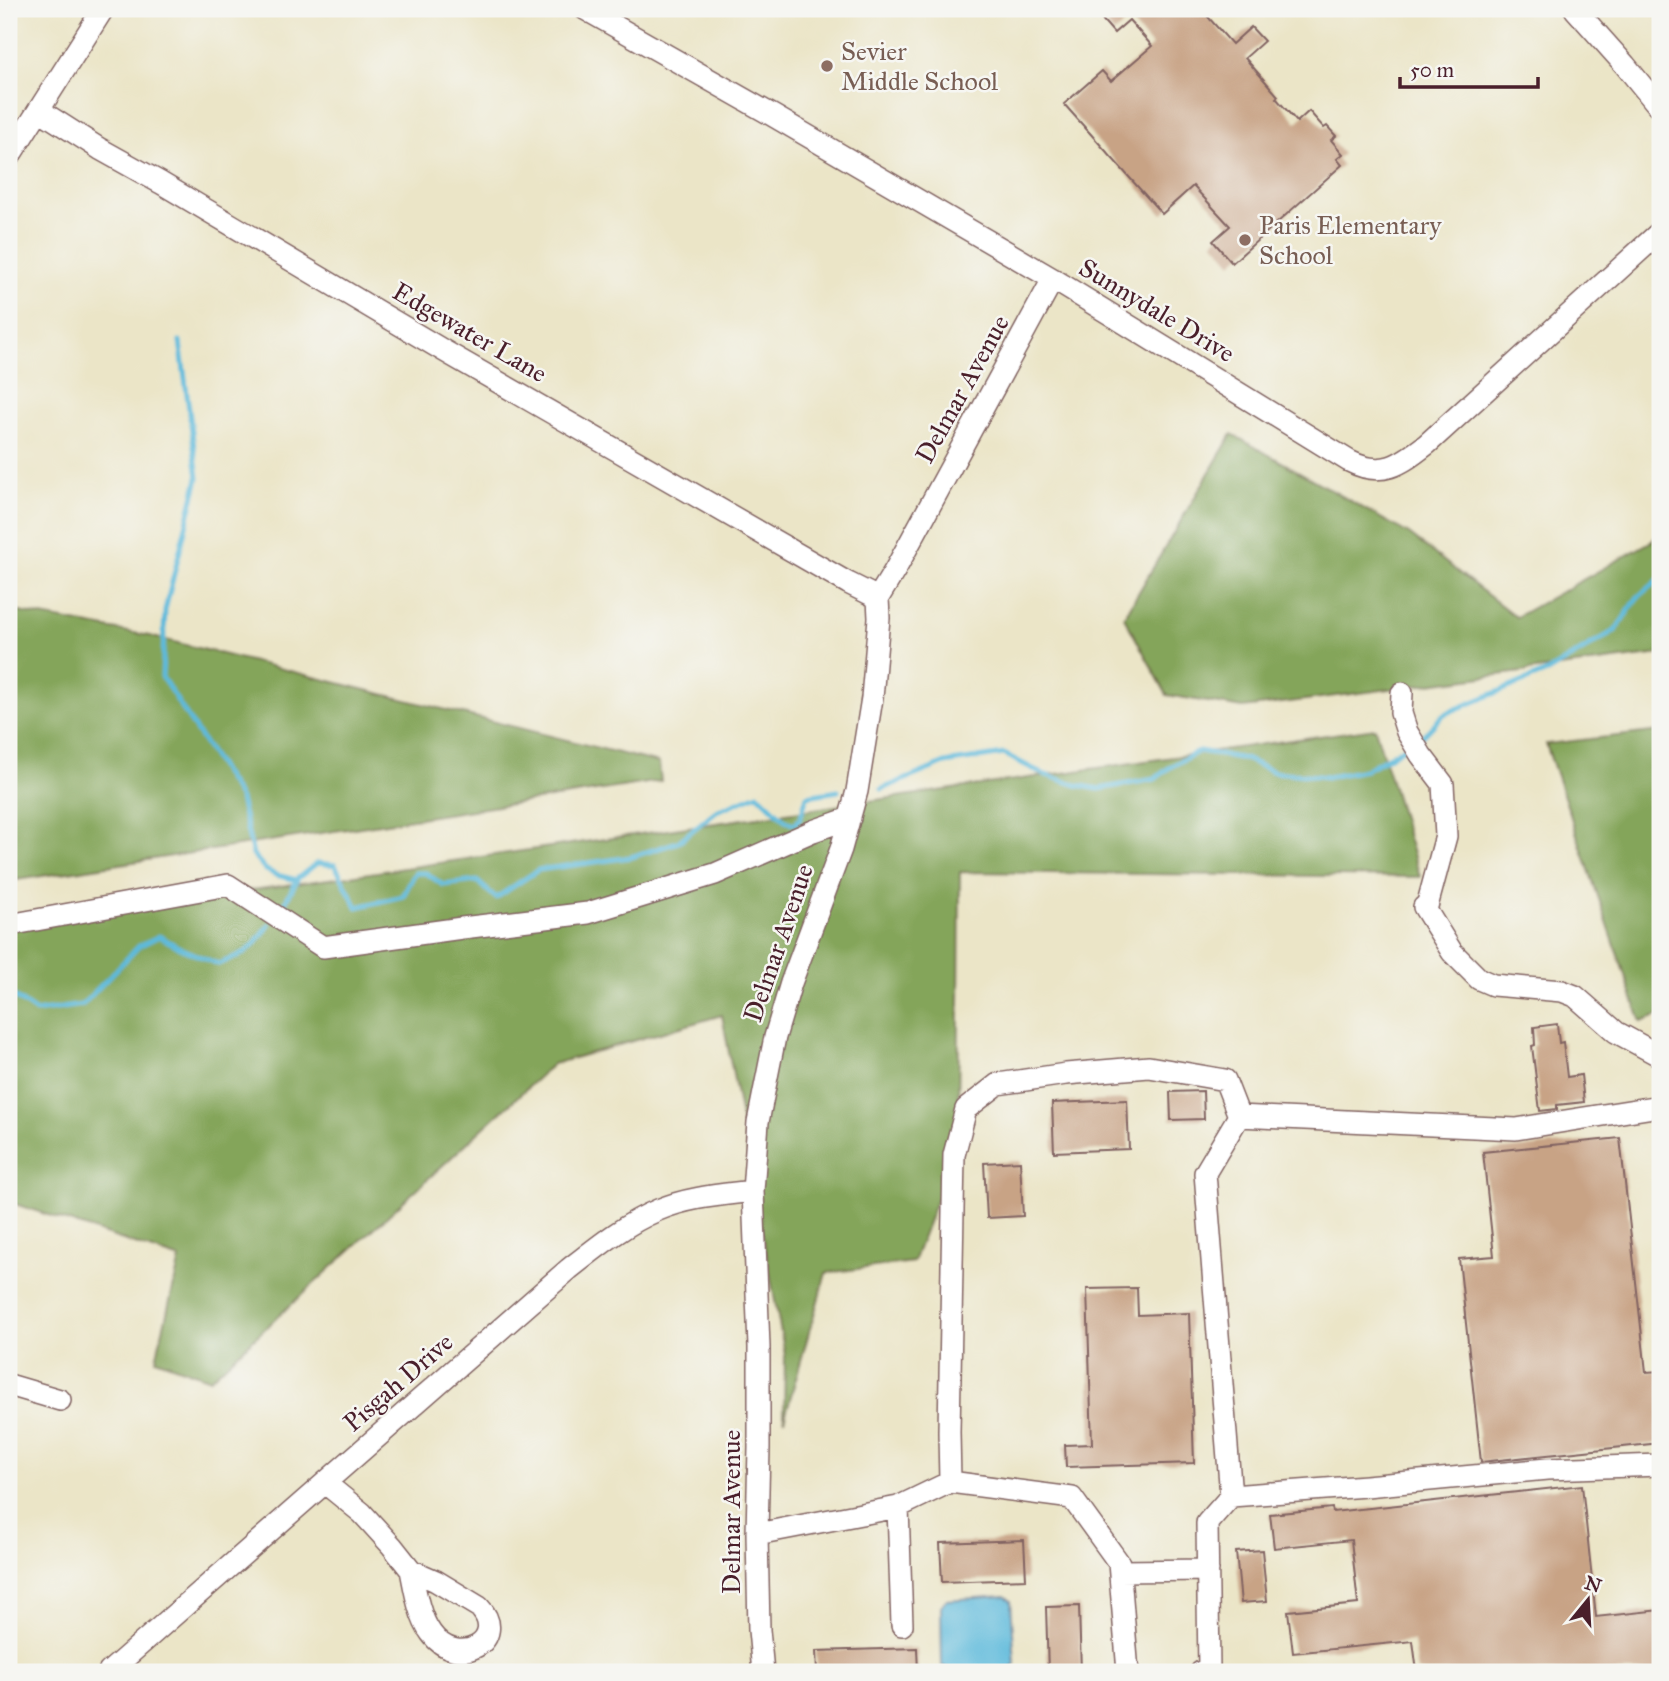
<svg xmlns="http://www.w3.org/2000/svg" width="1669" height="1681" font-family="'IM FELL Great Primer',serif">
<rect width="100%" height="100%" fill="#f6f6f2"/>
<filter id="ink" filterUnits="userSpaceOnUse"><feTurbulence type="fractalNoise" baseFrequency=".0143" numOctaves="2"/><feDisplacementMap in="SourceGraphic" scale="14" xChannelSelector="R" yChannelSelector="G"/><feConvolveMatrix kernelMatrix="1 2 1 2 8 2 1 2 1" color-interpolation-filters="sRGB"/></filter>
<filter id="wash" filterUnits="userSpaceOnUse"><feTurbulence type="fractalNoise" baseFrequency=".00686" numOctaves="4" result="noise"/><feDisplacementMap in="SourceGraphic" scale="28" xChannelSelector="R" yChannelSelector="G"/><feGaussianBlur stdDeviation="1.57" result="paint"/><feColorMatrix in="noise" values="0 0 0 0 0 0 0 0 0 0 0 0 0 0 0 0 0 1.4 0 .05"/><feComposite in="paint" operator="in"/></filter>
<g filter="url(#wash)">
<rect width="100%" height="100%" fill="#ebe5c7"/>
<path fill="#84a55a" stroke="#676242" stroke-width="2" d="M1232 434 1409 534 1516 617 1652 541 1660 533V654L1243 708 1167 695 1124 617Z
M9 610 150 636 659 763 661 781 9 881Z
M1375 728 1420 877 960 872 958 1143 913 1262 826 1273 784 1420 785 1355 722 1015 553 1064 210 1379 156 1359 180 1259 9 1202V925Z
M1660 731V1015L1641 1022 1546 744Z"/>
<path fill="#5dbadb" stroke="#546c83" stroke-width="2" d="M1005 1596 1011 1601 1015 1664 1010 1668 954 1671 942 1666 941 1606 946 1600Z"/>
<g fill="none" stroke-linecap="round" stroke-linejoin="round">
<path stroke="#5dbadb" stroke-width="5" d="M180 341 198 478 165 610 162 677 240 799 253 855 266 870 276 875 297 880
M1417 739 1424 735 1444 714 1547 672 1616 630 1637 598 1660 579
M882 789 945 763 1004 754 1043 774 1076 785 1099 789 1155 779 1170 767 1199 751 1245 759 1274 772 1328 777 1365 770 1409 745
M282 908 298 878 317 863 335 865 357 907 403 896 415 873H426L443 885 477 881 496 898 538 870 631 857 678 842 716 811 758 794 786 821 794 824 800 819 807 796 838 791
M9 993 36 1012 82 1005 139 946 159 936 182 949 218 964C248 953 251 951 269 925"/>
</g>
<g id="blocks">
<path fill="#c8a385" d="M1093 9H1201L1232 44 1251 27 1264 41 1245 58 1278 96 1276 98 1297 122 1309 111 1324 128 1327 126 1336 136 1331 140 1343 154 1337 159 1342 165 1232 263 1213 241 1230 226 1193 186 1162 214 1064 104 1102 71 1111 81 1152 46 1129 20 1114 33Z
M1557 1024 1559 1043 1563 1042 1567 1077 1581 1075 1584 1102 1557 1105V1109L1540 1111 1532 1046 1535 1045 1534 1027Z
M1203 1091 1204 1119 1171 1120 1170 1092Z
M1127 1100 1129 1149 1054 1152 1052 1103Z
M1620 1138 1646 1372 1660 1371V1443L1481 1462 1459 1259 1494 1256 1483 1152Z
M1020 1161 1023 1216 987 1218 984 1163Z
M1137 1288 1138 1315 1189 1313 1194 1463 1066 1467 1065 1445 1092 1444 1087 1289Z
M1582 1485 1596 1617 1660 1610V1672H1417L1413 1641 1293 1653 1288 1611 1358 1604 1351 1540 1274 1548 1270 1514 1332 1508 1333 1512Z
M1024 1540 1026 1579 942 1582 940 1543Z
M1262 1550 1267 1601 1241 1603 1236 1552Z
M1079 1606 1081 1672H1048L1046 1607Z
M917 1648 918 1672H817L816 1651Z"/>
</g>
</g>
<g filter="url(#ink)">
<use href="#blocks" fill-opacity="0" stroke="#826462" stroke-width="2"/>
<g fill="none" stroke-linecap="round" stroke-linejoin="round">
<defs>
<path id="minor" d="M585 9 772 115 1053 279 1349 461C1382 478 1400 465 1427 444L1660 232
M1575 9 1625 65 1660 108
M39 110 100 149 161 183 446 352 848 583 878 598
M9 157 103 9
M1402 693 1401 713 1407 732 1421 755 1443 784 1446 836 1426 910
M1424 907 1452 952 1479 979 1493 985 1562 991 1575 996 1616 1032 1660 1056
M9 925 228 885 323 947 462 928 588 913 715 874 813 831 850 818
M9 1385 60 1400
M950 1482 1072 1498 1119 1563 1128 1672
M325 1483 362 1513 392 1546 411 1570
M1231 1496 1205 1173 1239 1116 1516 1129 1660 1106
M898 1507 902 1625
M757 1534 898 1507 950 1482 949 1432 954 1155 966 1109 998 1084 1066 1074 1149 1067 1225 1080 1239 1116
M411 1570 436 1581 479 1607C510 1639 458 1671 431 1633 419 1617 415 1590 411 1570Z
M1120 1571 1208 1570
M109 1672 569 1269C597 1247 625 1224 658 1210 688 1197 721 1195 753 1191
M763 1672 759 1630 757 1534 759 1448V1347L753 1191 758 1122 775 1037 791 983 841 849 857 791 872 698 879 618 878 598 895 570 1053 279
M1201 1672 1209 1670 1207 1523 1231 1496 1366 1486 1547 1469 1660 1465"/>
</defs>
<use href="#minor" stroke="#826462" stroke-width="24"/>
<use href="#minor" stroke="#fff" stroke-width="21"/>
</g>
</g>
<g fill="#8d6e63" stroke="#f6f6f2" stroke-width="2.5">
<circle cx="827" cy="66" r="7"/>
<circle cx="1245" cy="240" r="7"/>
</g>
<g text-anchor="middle" stroke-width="5" stroke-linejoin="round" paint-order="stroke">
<g font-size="26" fill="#785e54" stroke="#f6f6f2" text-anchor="start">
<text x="841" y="60">Sevier<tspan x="841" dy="30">Middle School</tspan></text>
<text x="1259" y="234">Paris Elementary<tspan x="1259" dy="30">School</tspan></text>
</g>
<g font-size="26" fill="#4a1f2b" stroke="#f6f6f2">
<text transform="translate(1157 310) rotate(31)" y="9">Sunnydale Drive</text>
<text transform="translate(470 332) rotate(30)" y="9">Edgewater Lane</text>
<text transform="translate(962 389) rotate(-61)" y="9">Delmar Avenue</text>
<text transform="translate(778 943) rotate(-71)" y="9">Delmar Avenue</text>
<text transform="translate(398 1382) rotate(-41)" y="9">Pisgah Drive</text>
<text transform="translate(731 1512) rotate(-90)" y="9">Delmar Avenue</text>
</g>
</g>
<rect width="1669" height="1681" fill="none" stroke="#f6f6f2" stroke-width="35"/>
<g transform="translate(1588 1600) rotate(18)" stroke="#f6f6f2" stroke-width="5" paint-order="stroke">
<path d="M0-5L12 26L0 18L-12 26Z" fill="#4a1f2b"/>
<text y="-10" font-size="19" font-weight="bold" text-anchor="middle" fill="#4a1f2b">N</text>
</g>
<path d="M1400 77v10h138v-10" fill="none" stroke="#4a1f2b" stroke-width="3.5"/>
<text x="1410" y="77" font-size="21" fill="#4a1f2b" stroke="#f6f6f2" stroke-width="5" paint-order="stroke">50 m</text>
</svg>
